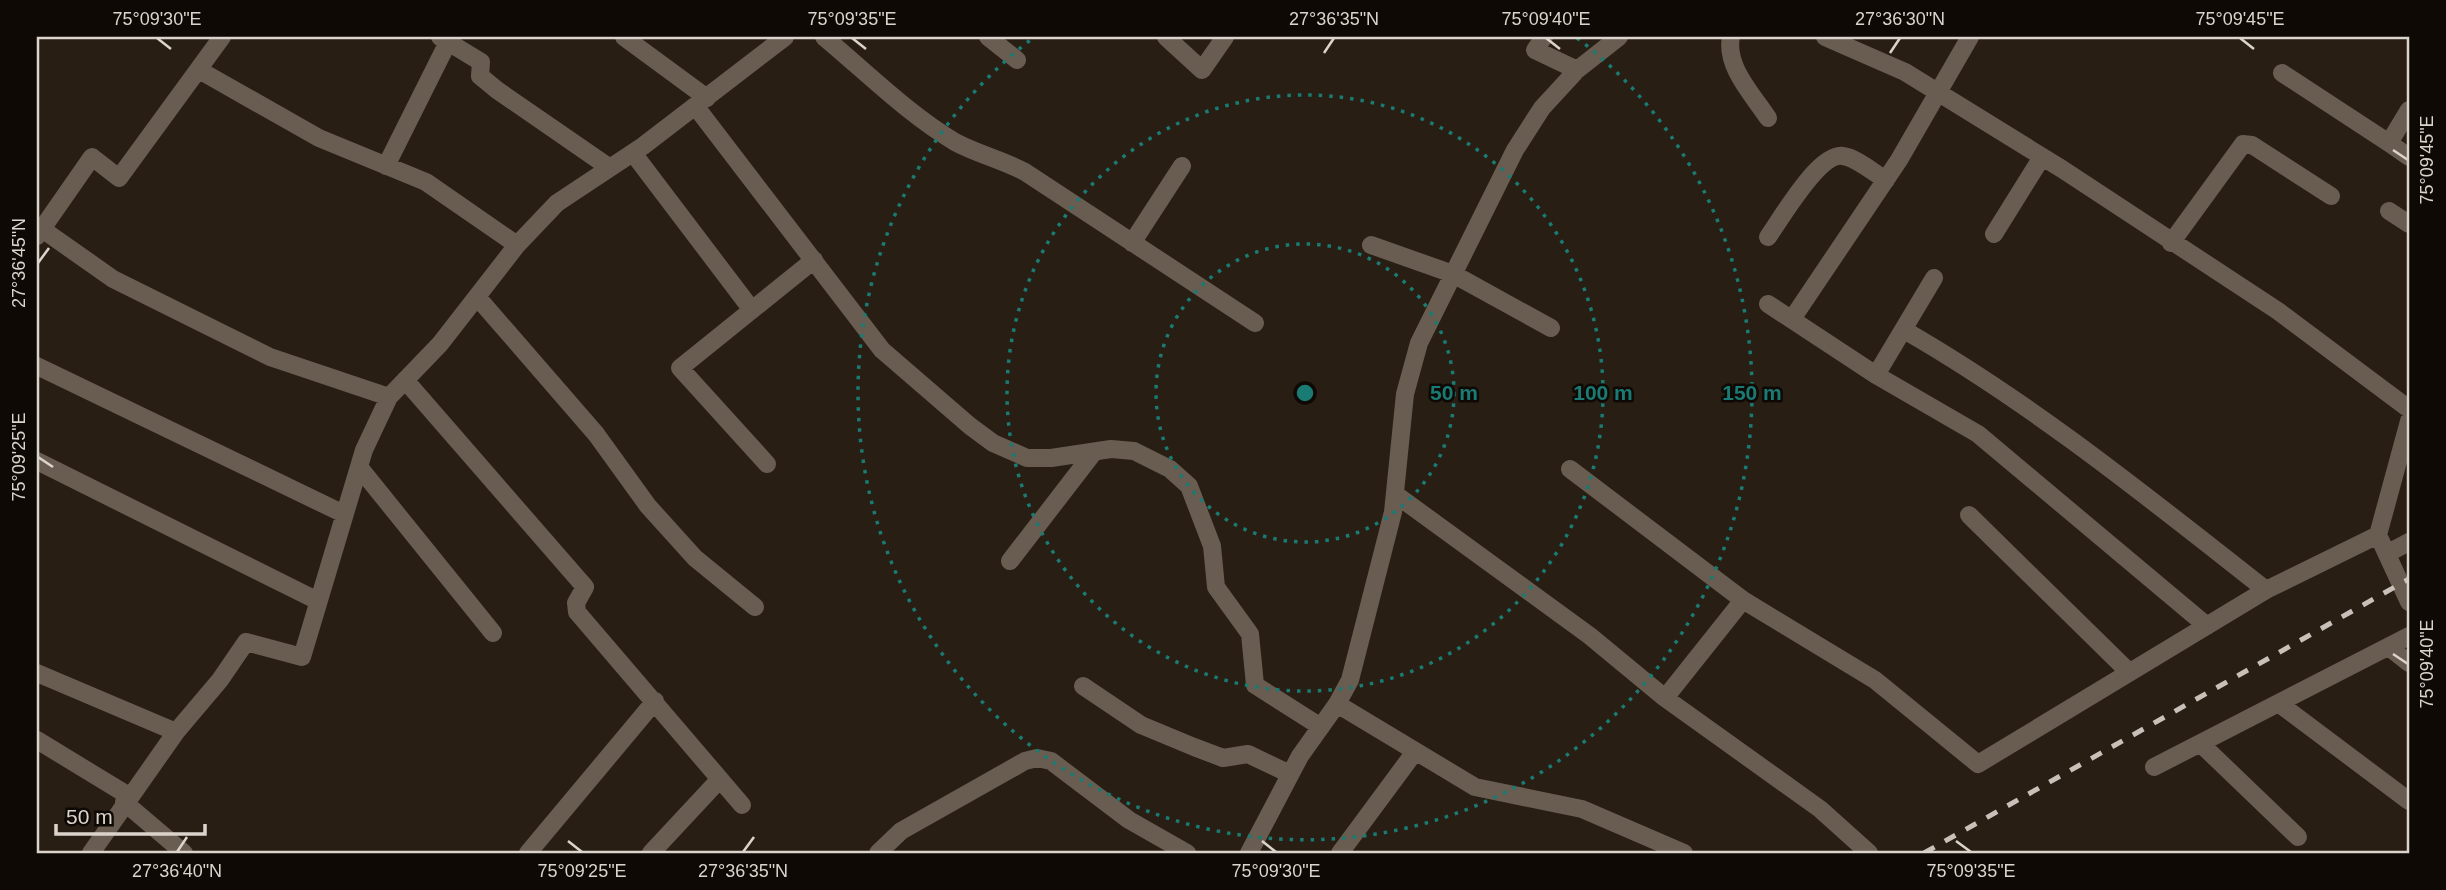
<svg xmlns="http://www.w3.org/2000/svg" width="2446" height="890" font-family="Arial,sans-serif">
<rect width="100%" height="100%" fill="#291e13"/>
<g fill="none" stroke-linecap="round" stroke-linejoin="round">
<path stroke="#695c50" stroke-width="18" d="M440 37 481 62 480 76 497 90 610 168
M624 37 707 98
M824 37C866 72 908 114 955 142 977 154 1003 160 1025 172L1255 323
M988 37 1017 60
M1166 37 1202 70 1225 37
M1544 37 1535 50 1577 70
M1731 37C1725 66 1752 94 1768 118
M1825 37 1905 72 2062 169 2278 311 2409 409
M199 70 319 138 426 182 517 245
M2282 73 2389 143
M696 107 882 350 970 426 993 443 1027 458H1051L1111 449 1134 451 1170 469 1189 486 1212 546 1216 587 1250 634 1255 685 1321 727
M2409 110 2389 143 2409 157
M633 153 752 310
M386 166 448 42
M2389 211 2409 224
M42 229 113 279 270 357 389 397
M1994 234 2042 157
M37 236 92 157 119 178 222 37
M1768 237C1781 219 1819 152 1843 156 1857 158 1874 173 1886 180
M1132 243 1182 166
M2171 243 2243 144 2252 145 2331 196
M1371 245 1453 274 1551 328
M478 298 596 434 648 506 695 558 755 607
M1768 304 1876 375 1978 434 2207 626
M1792 319 1899 160 1970 37
M1904 330C2033 404 2150 499 2266 590
M37 366 344 514
M1876 375 1934 278
M405 380 585 587 576 603 577 612 742 805
M37 461 318 601
M767 464 680 368 814 260
M359 467 493 633
M1570 469 1743 600 1875 680 1978 764 2266 590 2378 535 2409 421
M1395 494 1590 636 1665 698 1820 809 1869 853
M1969 515 2129 672
M2378 535 2409 602
M2388 553 2409 542
M1010 561 1094 452
M2390 648 2409 663
M37 673 176 732
M1083 686 1141 725 1194 747 1223 758 1248 754 1290 774
M1665 698 1743 600
M1337 704 1475 787 1582 809 1684 853
M2281 705 2409 801
M37 740 129 796
M2201 744 2298 837
M2154 767 2409 636
M124 802 184 853
M91 853 176 732 220 680 246 642 302 657 364 450 389 397 440 344 517 245 557 203 643 146 785 37
M528 853 655 701
M651 853 720 779
M878 853 901 831 1025 761 1037 758 1051 761 1129 820 1187 853
M1249 853 1300 756 1337 704 1350 680 1393 512 1405 394 1419 343 1515 150 1542 108 1577 70 1619 37
M1340 853 1414 753"/>
<path stroke="#c8c0b9" stroke-width="5" stroke-dasharray="12 12" stroke-linecap="butt" d="M1924 853 2409 579"/>
</g>
<path fill="none" stroke="#dbd4cd" stroke-width="2.5" d="M157 38 171 49M852 38 866 49M1546 38 1560 49M2240 38 2254 49M1324 53 1334 38M1890 53 1900 38M2393 150 2408 160M38 263 49 248M38 457 53 467M2393 654 2408 664M568 841 582 852M1262 841 1276 852M1956 841 1971 852M177 852 187 837M743 852 754 837"/>
<g fill="none" stroke="#197b73" stroke-width="3.5" stroke-dasharray="3.5 7">
<circle cx="1305" cy="393" r="149"/>
<circle cx="1305" cy="393" r="298"/>
<path d="M1577 38A447 447 0 1 1 1033 38"/>
</g>
<circle cx="1305" cy="393" r="10" fill="#197b73" stroke="#0e0905" stroke-width="3.5"/>
<g font-size="21" text-anchor="middle" font-weight="bold" fill="#197b73" stroke="#0e0905" stroke-width="5" stroke-linejoin="round" paint-order="stroke">
<text x="1454" y="400">50 m</text>
<text x="1603" y="400">100 m</text>
<text x="1752" y="400">150 m</text>
</g>
<rect width="2446" height="890" fill="none" stroke="#0e0905" stroke-width="77"/>
<path d="M56 824v10h149v-10" fill="none" stroke="#dbd4cd" stroke-width="3.5"/>
<text x="66" y="824" font-size="21" fill="#dbd4cd" stroke="#0e0905" stroke-width="5" paint-order="stroke">50 m</text>
<rect x="38" y="38" width="2370" height="814" fill="none" stroke="#dbd4cd" stroke-width="2.5"/>
<g font-size="18" text-anchor="middle" fill="#dbd4cd">
<text x="157" y="25">75°09'30"E</text>
<text x="852" y="25">75°09'35"E</text>
<text x="1334" y="25">27°36'35"N</text>
<text x="1546" y="25">75°09'40"E</text>
<text x="1900" y="25">27°36'30"N</text>
<text x="2240" y="25">75°09'45"E</text>
<text transform="translate(2427 160) rotate(-90)" y="6">75°09'45"E</text>
<text transform="translate(19 263) rotate(-90)" y="6">27°36'45"N</text>
<text transform="translate(19 457) rotate(-90)" y="6">75°09'25"E</text>
<text transform="translate(2427 664) rotate(-90)" y="6">75°09'40"E</text>
<text x="177" y="877">27°36'40"N</text>
<text x="582" y="877">75°09'25"E</text>
<text x="743" y="877">27°36'35"N</text>
<text x="1276" y="877">75°09'30"E</text>
<text x="1971" y="877">75°09'35"E</text>
</g>
</svg>
